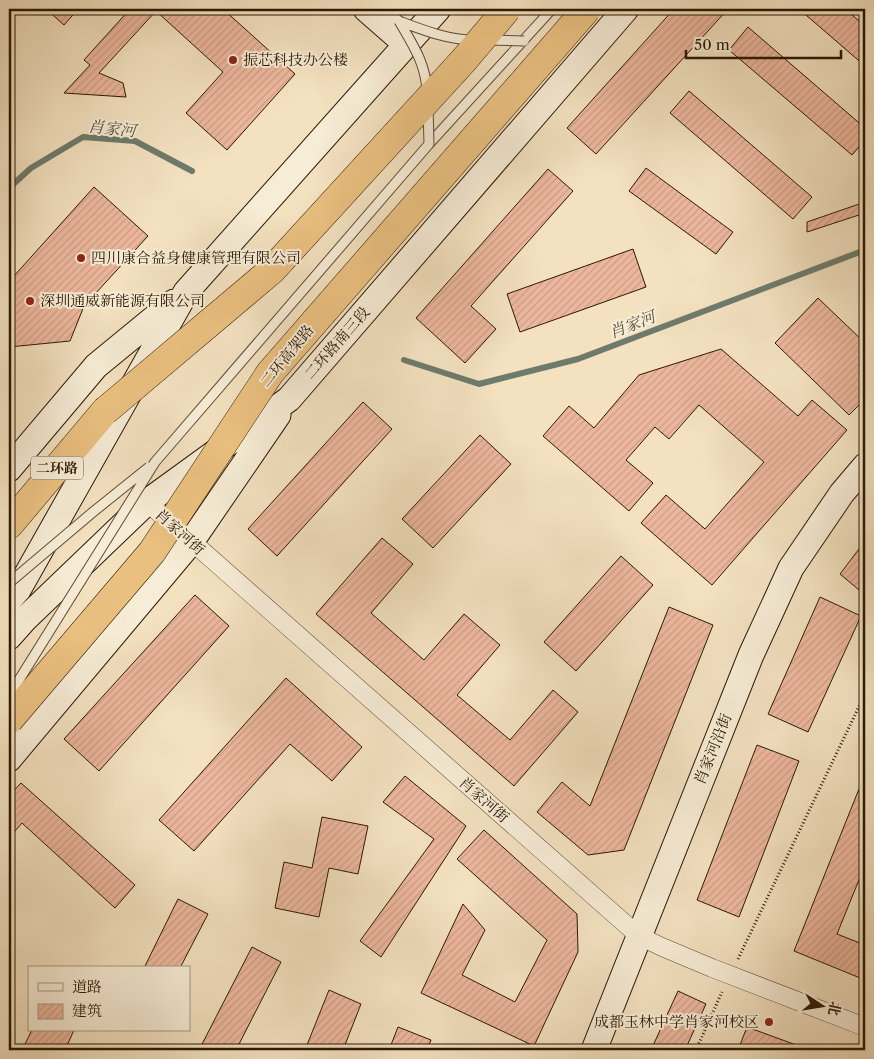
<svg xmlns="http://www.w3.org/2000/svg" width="874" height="1059" font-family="'Libre Caslon Text','Noto Serif SC',serif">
<defs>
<pattern id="building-hatch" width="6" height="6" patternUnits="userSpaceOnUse" patternTransform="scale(1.25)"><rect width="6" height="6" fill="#edb79d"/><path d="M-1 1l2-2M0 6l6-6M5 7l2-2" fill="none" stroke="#cb9d86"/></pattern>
</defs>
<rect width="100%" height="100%" fill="#f3e1c0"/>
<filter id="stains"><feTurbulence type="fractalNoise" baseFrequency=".004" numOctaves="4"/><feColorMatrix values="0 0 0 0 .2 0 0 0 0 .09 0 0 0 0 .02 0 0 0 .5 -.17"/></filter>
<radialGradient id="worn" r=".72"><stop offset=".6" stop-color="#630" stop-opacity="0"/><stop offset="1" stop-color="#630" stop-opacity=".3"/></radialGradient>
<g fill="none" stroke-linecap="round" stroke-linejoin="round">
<path stroke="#6e7b6c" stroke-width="6" d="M9 188 31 168 83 137 135 141 192 171
M404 360 479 384 578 359 865 250"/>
</g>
<path fill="url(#building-hatch)" stroke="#2b1802" d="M46 9H78L64 25Z
M130 9H223L295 74 227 150 186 113 223 72 156 11 99 73 123 83 126 97 64 93 90 65 84 60Z
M674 9H728L596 154 567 128Z
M799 9H845L865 26V66Z
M748 27 865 128V140L852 155 729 50Z
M689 91 812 197 793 219 670 113Z
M646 168 733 232 716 254 629 191Z
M548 169 573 191 471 306 496 329 465 363 416 318Z
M94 187 148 236 84 306 70 341 9 347V276H14Z
M865 202V213L807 232V222Z
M633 249 646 287 520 332 507 294Z
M818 298 865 343V399L849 415 775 343Z
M721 349 798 416 812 400 847 430 712 585 641 523 666 495 705 529 764 462 699 405 669 439 655 427 626 460 653 483 629 511 543 436 569 406 594 428 639 375Z
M363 402 392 429 277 556 248 529Z
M480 435 511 464 433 548 402 519Z
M382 538 413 564 371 613 424 660 464 614 500 645 457 695 510 740 553 690 578 712 514 786 316 614Z
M865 541V595L840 574Z
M621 556 653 585 576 671 544 642Z
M195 595 229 626 99 771 64 739Z
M820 597 861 616 808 732 768 714Z
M669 607 713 625 624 850 588 855 537 812 562 782 590 806Z
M286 678 362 747 332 781 290 744 194 851 159 820Z
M757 745 799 761 739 917 697 900Z
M405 776 466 826 381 957 360 941 434 839 383 802Z
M21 783 135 885 115 908 22 823 9 838V796Z
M859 789 865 791V865L837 934 865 945V980L794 951Z
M322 817 368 826 358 874 329 868 319 917 275 908 284 862 312 868Z
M484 830 577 914 578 952 534 1046 421 993 463 904 485 930 462 975 515 1002 547 940 457 859Z
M178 899 208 914 180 968H144Z
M252 947 281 962 236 1050H199Z
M329 990 361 1004 343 1050H305Z
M678 991 706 1004 685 1050H651Z
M398 1027 431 1040 427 1050H389Z
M747 1027 810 1050H738Z
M32 1030H74L65 1050H22Z"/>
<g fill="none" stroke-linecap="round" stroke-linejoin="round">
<defs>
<path id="lane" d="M385 9 399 21
M429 144 552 9"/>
<path id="street" d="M147 502 639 936 662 947 712 968 865 1027"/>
<path id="secondary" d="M366 9 406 44
M9 469 96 366 174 302
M9 600 18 590 186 292 438 9
M9 637 25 619 147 502 289 399 626 9
M9 759 191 542 278 415
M594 1050 751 655 791 568 842 493 865 466"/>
<path id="highway" d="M9 525 105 411"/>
</defs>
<use href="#lane" stroke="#5d4a32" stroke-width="11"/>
<use href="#street" stroke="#5d4a32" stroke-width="19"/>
<use href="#secondary" stroke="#2b1802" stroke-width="27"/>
<use href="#highway" stroke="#2b1802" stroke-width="29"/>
<path stroke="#2b1802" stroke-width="3" stroke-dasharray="1 2.5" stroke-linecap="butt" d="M738 959 865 694
M696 1050 722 992"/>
<use href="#lane" stroke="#f7ecd6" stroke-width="9"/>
<use href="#street" stroke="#f7ecd6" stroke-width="18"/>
<use href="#secondary" stroke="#f7ecd6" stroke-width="25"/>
<use href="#highway" stroke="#eac080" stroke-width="28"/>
<defs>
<path id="lane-bridge" d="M399 21C413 45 426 64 427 92
M399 21C423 30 448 40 474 40
M487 40 524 41
M9 583 93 512 149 467
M9 696 155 462 429 144 428 107"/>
<path id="highway-bridge" d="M105 411 272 270 464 60 507 9
M9 720 152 552 270 373 587 9"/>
</defs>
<use href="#lane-bridge" stroke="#5d4a32" stroke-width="11" stroke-linecap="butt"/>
<use href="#highway-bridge" stroke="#2b1802" stroke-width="29" stroke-linecap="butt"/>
<use href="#lane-bridge" stroke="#f7ecd6" stroke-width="9"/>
<use href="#highway-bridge" stroke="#eac080" stroke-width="28"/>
</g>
<g fill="#8f2418" stroke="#f7ecd6" stroke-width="2">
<circle cx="233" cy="60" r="5"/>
<circle cx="81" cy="258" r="5"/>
<circle cx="30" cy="301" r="5"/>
<circle cx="769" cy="1022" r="5"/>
</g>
<g text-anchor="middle" stroke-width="4" stroke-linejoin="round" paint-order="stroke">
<rect fill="#f7ecd6" stroke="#685842" stroke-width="1" x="31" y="456.5" width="52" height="23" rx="4"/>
<g font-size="14" font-weight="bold" fill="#2b1802">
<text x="57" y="473">二环路</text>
</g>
<g font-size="15" fill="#2b1802" stroke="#f7ecd6" text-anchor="start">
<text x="243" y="65">振芯科技办公楼</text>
<text x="91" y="263">四川康合益身健康管理有限公司</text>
<text x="40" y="306">深圳通威新能源有限公司</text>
<text x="759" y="1027" text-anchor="end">成都玉林中学肖家河校区</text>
</g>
<g font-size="15" fill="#2b1802" stroke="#f7ecd6">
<text transform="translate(337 343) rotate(-49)" y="5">二环路南三段</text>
<text transform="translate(287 356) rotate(-51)" y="5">二环高架路</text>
<text transform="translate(180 532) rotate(42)" y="5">肖家河街</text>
<text transform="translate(713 749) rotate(-68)" y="5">肖家河沿街</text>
<text transform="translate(484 800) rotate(41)" y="5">肖家河街</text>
</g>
<g font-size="16" font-style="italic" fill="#525240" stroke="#f7ecd6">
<text transform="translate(112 128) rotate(6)" y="6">肖家河</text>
<text transform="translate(632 324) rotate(-21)" y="6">肖家河</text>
</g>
</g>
<rect width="874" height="1059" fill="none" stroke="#f3e1c0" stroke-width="30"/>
<rect x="10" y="10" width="854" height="1039" fill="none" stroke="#2b1802" stroke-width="2.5"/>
<rect x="15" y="15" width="844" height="1029" fill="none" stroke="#2b1802"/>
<rect x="28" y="966" width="162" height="65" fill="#f7ecd6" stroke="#a59781"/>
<rect x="38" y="983" width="25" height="8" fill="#f7ecd6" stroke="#a59781"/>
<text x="72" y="992" font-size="15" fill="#2b1802">道路</text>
<rect x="38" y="1004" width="25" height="15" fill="url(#building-hatch)" stroke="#a59781"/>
<text x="72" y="1016" font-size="15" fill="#2b1802">建筑</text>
<g transform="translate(822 1006) rotate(102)" stroke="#f7ecd6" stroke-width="4" paint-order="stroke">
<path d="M0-4L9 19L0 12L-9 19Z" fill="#2b1802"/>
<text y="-8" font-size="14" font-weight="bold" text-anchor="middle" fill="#2b1802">北</text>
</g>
<path d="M686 50v8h155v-8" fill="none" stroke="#2b1802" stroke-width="2.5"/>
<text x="694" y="50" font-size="15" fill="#2b1802" stroke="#f7ecd6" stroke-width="4" paint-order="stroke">50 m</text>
<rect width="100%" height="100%" filter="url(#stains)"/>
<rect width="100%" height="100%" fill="url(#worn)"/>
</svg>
